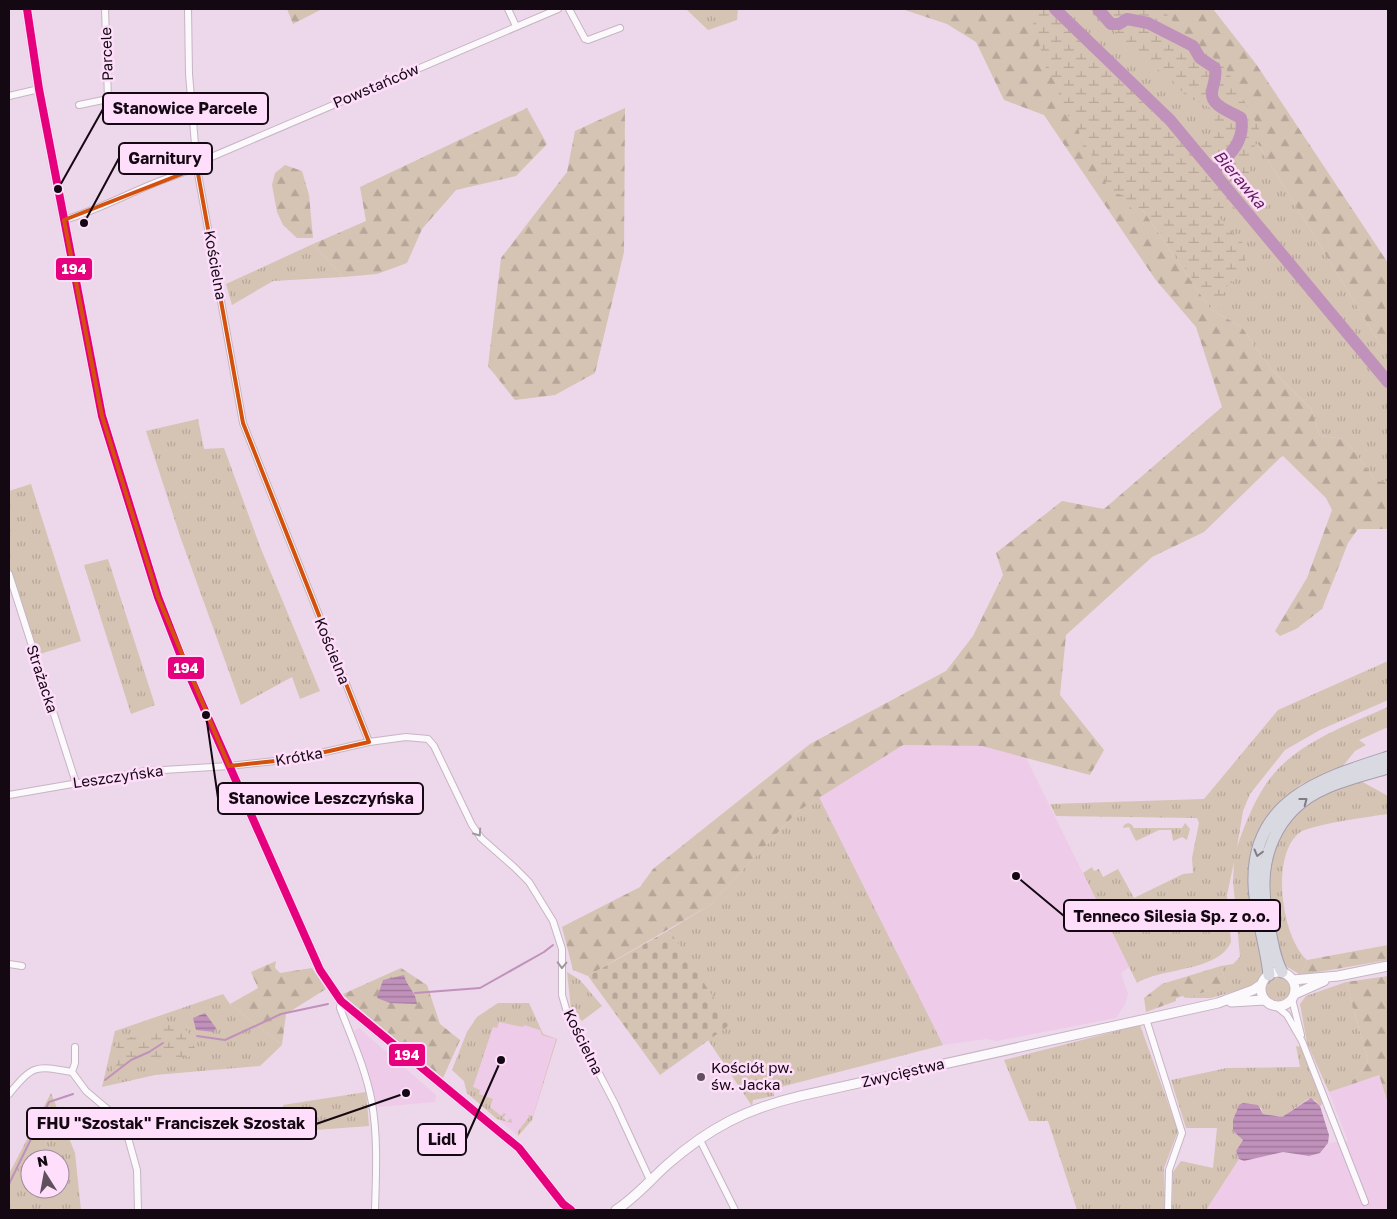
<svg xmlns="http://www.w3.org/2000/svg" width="1397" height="1219" font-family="'Golos Text',sans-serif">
<defs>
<pattern id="grass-tufts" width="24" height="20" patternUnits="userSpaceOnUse" patternTransform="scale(1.25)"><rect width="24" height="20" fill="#d5c3b3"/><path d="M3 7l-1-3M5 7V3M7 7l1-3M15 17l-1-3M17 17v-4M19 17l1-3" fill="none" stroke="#b6a699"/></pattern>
<pattern id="forest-firs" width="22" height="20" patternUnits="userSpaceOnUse" patternTransform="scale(1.25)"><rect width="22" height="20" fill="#d5c3b3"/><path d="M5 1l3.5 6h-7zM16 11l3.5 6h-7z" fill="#b6a699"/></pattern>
<pattern id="wetland-marsh" width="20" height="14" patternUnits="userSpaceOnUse" patternTransform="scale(1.25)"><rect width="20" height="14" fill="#d5c3b3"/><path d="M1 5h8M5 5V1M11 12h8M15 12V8" fill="none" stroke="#b6a699"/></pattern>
<pattern id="cemetery-stones" width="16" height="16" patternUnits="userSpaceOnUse" patternTransform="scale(1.25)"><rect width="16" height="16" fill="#d5c3b3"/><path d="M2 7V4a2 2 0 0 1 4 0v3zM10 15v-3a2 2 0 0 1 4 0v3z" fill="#b6a699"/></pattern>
<pattern id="water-rules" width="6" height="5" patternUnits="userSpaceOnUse" patternTransform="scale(1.25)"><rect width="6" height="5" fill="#c091ba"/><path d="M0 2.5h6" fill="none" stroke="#9b7496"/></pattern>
</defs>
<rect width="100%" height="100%" fill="#edd7ea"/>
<path fill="#eecbe9" d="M903 745 982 746 1026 758 1129 967 1121 973 1128 994 1125 1004 1116 1018 997 1041 986 1039 943 1045 819 797Z
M498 1003H529L543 1034 557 1039 532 1120 518 1136 467 1093 464 1081 452 1070 467 1032 477 1017Z
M359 1028 436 1095 435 1102 378 1107 354 1031Z
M1379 1075 1388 1103V1210H1206L1239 1159 1245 1161 1283 1152 1309 1156 1320 1153 1328 1143 1348 1141 1329 1092Z"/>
<path fill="url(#grass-tufts)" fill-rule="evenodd" d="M686 9H738L737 20 708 30Z
M1035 9H1155L1238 111 1382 347 1388 351V482L1376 481 1345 439 1320 436 1311 409 1271 369 1241 326 1211 310 1067 99Z
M313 244 343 277 273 281 232 305 226 284Z
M198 419 204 449 224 448 261 549 320 691 300 699 292 677 241 705 180 536 146 431Z
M31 484 81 641 37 655 9 566V491Z
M108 559 155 705 131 714 84 565Z
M1388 661V700L1320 730 1285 750 1250 794 1243 811 1237 847C1244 827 1252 806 1264 787 1290 745 1345 726 1388 707V727L1359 740 1366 745 1355 751 1342 767 1324 774 1300 785 1287 796 1269 817 1264 973 1256 985 1211 998H1185L1211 990 1225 980 1221 966 1233 964 1240 957 1233 881 1234 862 1227 895 1231 942C1218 972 1163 967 1137 983L1083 873 1092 867 1094 871 1099 869 1103 877 1118 869 1134 898 1183 874 1193 873 1192 858 1199 823 1197 818 1056 816 1050 804 1204 799 1278 710Z
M1359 780 1388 796V814C1373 816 1308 825 1299 833 1270 857 1282 938 1307 960L1301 975 1284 965C1264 896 1254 833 1326 791 1336 785 1349 783 1359 780Z
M819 797 943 1045 773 1089 774 1096 753 1100 752 1106 708 1040 730 1024 669 930 710 905 798 811Z
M1128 823 1131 824 1134 828H1182L1185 823 1190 829 1187 840 1182 837 1173 841 1171 830H1159L1136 841 1129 827 1123 828 1124 825Z
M567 972 580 980 602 1006 582 1021 571 1009Z
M1266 989a12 12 0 1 1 24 0a12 12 0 1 1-24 0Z
M1346 982 1368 1061 1350 1085 1329 1092 1307 1043 1300 1004 1306 996Z
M223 994 230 1004 282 1045 260 1066 155 1075 102 1087 115 1031Z
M498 1003H529L543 1034 557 1039 532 1120 518 1136V1131L529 1117 528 1115 533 1116 556 1039 542 1035 540 1030 524 1025 523 1027 499 1022 497 1028 493 1027 473 1087 480 1090 479 1094 493 1099 490 1107 501 1116 504 1113 506 1114 503 1118 507 1122 511 1118 512 1123 497 1119 467 1093 464 1081 452 1070 467 1032 477 1017Z
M1140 1025 1178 1131 1164 1168 1165 1210H1077L1048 1121H1029L1004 1060Z
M1296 1046 1302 1047 1324 1103 1320 1106 1315 1100 1308 1099 1282 1117 1263 1114 1261 1108 1237 1109 1233 1131 1243 1140 1236 1151 1239 1159 1206 1210H1172L1173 1172 1181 1161 1213 1168 1217 1128H1186L1171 1080 1227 1068 1300 1067Z
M366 1092 369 1126 288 1132 283 1105Z
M51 1093 75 1153 81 1210H9V1171L10 1172ZM30 1159H60V1189H30Z"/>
<path fill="url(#forest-firs)" d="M287 9H322L293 24Z
M902 9H1035L1067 99 1211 310 1241 326 1271 369 1311 409 1320 436 1345 439 1376 481 1388 482V529H1358L1348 543 1322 609 1296 629 1280 636 1275 631 1307 578 1332 510 1326 498 1283 456 1280 458 1204 532 1152 557 1066 635 1060 695 1104 750 1090 775 982 746 903 745 798 811 710 905 588 976 573 970 562 927 640 887 653 869 810 744 946 671 973 636 1003 575 996 553 1062 501 1104 509 1222 407 1196 327 1155 279 1044 115 1004 100 976 42 947 24Z
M1155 9H1213L1256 64 1388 263V351L1382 347 1238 111Z
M527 108 547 144 516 176 456 190 422 229 407 263 377 274 343 277 313 244 366 221 360 187Z
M625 108 624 252 595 373 555 395 515 400 488 366 501 258 567 172 575 131Z
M285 165 302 171 309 195 313 238H297L283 225 277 212 272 185 275 173Z
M1388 945V960L1301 975 1307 960Z
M276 961 275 968 280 973 312 968 326 989 286 1014 282 1045 230 1004 258 988 251 972Z
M1221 966 1225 980 1220 990H1211L1185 998 1183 996 1176 998V1001L1146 1012 1144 998 1162 984Z
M401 968 427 985 440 1024 460 1040 443 1078 341 995Z
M1388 976V1103L1379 1075 1350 1085 1368 1061 1346 982Z"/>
<path fill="url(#wetland-marsh)" d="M1033 9H1049L1195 154 1215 126 1214 110 1186 96 1170 78 1133 53 1114 31 1086 9H1162L1192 43 1224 65 1259 128V142L1251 149 1247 208 1231 207 1215 213 1249 250 1240 276 1226 287 1218 309 1192 278 1143 208 1133 212 1125 196 1107 191 1104 173 1096 159 1083 147 1076 120 1065 114 1056 85 1046 68 1030 12Z
M164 1025H180L188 1032 198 1056 139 1060 128 1068 117 1081H112V1073L121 1055 116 1049 118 1035 126 1039Z"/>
<path fill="url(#cemetery-stones)" d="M669 930 731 1024 660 1075 588 976Z"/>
<path fill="url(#water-rules)" d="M404 975C407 987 416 992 417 1004L390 1003 377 998 383 980Z
M205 1013 216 1028 214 1032 196 1030 193 1018Z
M1311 1098 1320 1106 1329 1135 1328 1143 1320 1153 1309 1156 1283 1152 1244 1161 1239 1159 1236 1151 1243 1140 1233 1131V1120L1239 1105 1243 1103 1258 1105 1263 1114 1282 1117Z"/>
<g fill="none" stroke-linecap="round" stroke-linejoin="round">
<path stroke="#c091ba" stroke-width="2" d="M415 993 480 988 544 952 553 945
M197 1036 225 1040 281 1014 328 1004
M105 1080 131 1060 149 1052 163 1043
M9 1184 49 1102 73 1094"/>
<path stroke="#c091ba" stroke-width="12" d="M1055 9 1170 120 1388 382
M1098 9 1111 24H1119L1127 19 1148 23 1193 46 1200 58 1215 68C1217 78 1213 83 1212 92 1210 106 1231 112 1241 118 1246 141 1228 157 1213 172"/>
<defs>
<path id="minor" d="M188 9 189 74 197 168 243 423 369 742
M508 9 516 26
M569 9 585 39 588 40 620 28
M9 96 39 89
M79 105 108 99 105 9
M64 220C95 211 121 197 150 185 170 176 192 172 209 158L558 9
M9 574 76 783
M9 795 147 771 229 766 294 759 369 742 406 737 428 739 434 746 472 825 481 838 514 867 529 882 553 921 562 949V995L567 1012 615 1104 650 1180
M9 964 22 966
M1292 999 1301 1035
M341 1001 340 1008C352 1039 366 1070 372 1103 378 1138 376 1175 375 1210
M1276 1006 1287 1015 1302 1041 1365 1202
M1146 1019 1182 1133 1169 1170 1168 1210
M75 1047V1063L72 1072 86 1091 112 1113 127 1134 137 1170 138 1210
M9 1094C33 1065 35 1065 72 1072
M699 1138 735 1210"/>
<path id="secondary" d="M27 9 39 89 102 416 158 597 182 659 320 970 341 1001 519 1148 563 1204 571 1210
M1261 989a17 17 0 1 1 34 0a17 17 0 1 1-34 0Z
M1293 980 1338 976 1388 966
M1295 994 1324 981
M1231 1002 1265 1000
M616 1210C635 1198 651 1179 668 1164 709 1128 746 1109 800 1096L1218 1003 1253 990 1262 984"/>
<path id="motorway" d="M1282 972C1273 955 1271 933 1267 914 1256 861 1275 810 1326 788 1346 779 1368 774 1388 768
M1269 975C1266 944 1255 915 1254 884 1251 799 1323 778 1388 757"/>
</defs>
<use href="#minor" stroke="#c6b5c3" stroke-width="8"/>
<use href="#secondary" stroke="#c6b5c3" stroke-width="11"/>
<use href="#motorway" stroke="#a59dae" stroke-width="13"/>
<use href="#minor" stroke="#fcf9fc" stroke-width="6"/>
<use href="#secondary" stroke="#fcf9fc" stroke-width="9"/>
<use href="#motorway" stroke="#d9d9e2" stroke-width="11"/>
<defs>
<path id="bus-1" d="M27 9 39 89 102 416 158 597 182 659 320 970 341 1001 519 1148 563 1204 571 1210"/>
</defs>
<use href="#bus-1" stroke="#fedefa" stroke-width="11"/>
<use href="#bus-1" stroke="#e5007d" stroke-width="8"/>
</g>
<defs><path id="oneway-chevron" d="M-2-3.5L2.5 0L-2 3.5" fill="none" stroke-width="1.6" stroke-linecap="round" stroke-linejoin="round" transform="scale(1.25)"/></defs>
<g stroke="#807b85">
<use href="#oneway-chevron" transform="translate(1304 801) rotate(-37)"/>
<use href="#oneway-chevron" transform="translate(1258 853) rotate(105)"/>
</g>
<g stroke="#9f999f">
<use href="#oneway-chevron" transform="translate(478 833) rotate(55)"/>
<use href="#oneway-chevron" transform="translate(562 965) rotate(91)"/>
</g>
<path fill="none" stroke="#d3510d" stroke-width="4" stroke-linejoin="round" d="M197 168 243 423 369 742 294 759 229 766 158 597 102 416 64 220Z"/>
<circle fill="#60505e" stroke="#fedefa" stroke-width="2" cx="701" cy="1077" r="5"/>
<g text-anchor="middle" stroke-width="5" stroke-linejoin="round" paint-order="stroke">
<g font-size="15" fill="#140813" stroke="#fedefa">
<text transform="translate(107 54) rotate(-92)" y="5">Parcele</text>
<text transform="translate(376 86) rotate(-23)" y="5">Powstańców</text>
<text transform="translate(215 265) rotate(80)" y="5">Kościelna</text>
<text transform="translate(332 651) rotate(68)" y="5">Kościelna</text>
<text transform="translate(42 679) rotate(72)" y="5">Strażacka</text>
<text transform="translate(299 757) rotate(-10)" y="5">Krótka</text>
<text transform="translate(118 777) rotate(-8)" y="5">Leszczyńska</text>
<text transform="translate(583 1042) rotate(64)" y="5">Kościelna</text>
<text transform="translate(903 1073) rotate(-13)" y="5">Zwycięstwa</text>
</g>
<g font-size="15" fill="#140813" stroke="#fedefa" text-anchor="start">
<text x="711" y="1073">Kościół pw.<tspan x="711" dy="17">św. Jacka</tspan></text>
</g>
<g font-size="16" font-style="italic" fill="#621c5e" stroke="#fedefa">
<text transform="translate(1240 179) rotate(50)" y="6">Bierawka</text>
</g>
</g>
<path fill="none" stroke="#140813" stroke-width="2" d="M58 189L103 109M84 223L119 158M206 715L218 798M1016 876L1064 916M406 1093L316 1124M501 1060L466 1139"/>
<g fill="#140813" stroke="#fedefa" stroke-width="2">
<circle cx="58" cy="189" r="5"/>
<circle cx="84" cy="223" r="5"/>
<circle cx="206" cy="715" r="5"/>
<circle cx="1016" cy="876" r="5"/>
<circle cx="406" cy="1093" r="5"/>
<circle cx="501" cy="1060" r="5"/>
</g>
<g fill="#fedefa" stroke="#140813" stroke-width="2">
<rect x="103" y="93" width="165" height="31" rx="5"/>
<rect x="119" y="143" width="93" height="31" rx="5"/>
<rect x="218" y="783" width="205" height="31" rx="5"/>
<rect x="1064" y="900" width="216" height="31" rx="5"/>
<rect x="27" y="1108" width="289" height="31" rx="5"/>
<rect x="418" y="1124" width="48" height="31" rx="5"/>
</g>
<g font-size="16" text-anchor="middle" font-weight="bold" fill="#140813">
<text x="185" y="114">Stanowice Parcele</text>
<text x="165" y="164">Garnitury</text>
<text x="321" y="804">Stanowice Leszczyńska</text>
<text x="1172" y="922">Tenneco Silesia Sp. z o.o.</text>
<text x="171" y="1129">FHU "Szostak" Franciszek Szostak</text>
<text x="442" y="1145">Lidl</text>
</g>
<g stroke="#fedefa" stroke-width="2">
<rect x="55" y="257" width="38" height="24" rx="5" fill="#e5007d"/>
<rect x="167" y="656" width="38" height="24" rx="5" fill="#e5007d"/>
<rect x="388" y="1043" width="38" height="24" rx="5" fill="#e5007d"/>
</g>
<g font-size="14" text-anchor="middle" font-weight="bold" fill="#fff">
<text x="74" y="274">194</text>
<text x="186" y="673">194</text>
<text x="407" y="1060">194</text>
</g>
<rect width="1397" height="1219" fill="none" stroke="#140813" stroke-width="20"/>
<g transform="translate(45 1174) rotate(349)"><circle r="24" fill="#fedefa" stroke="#a0889e"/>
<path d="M0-4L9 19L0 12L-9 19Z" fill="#60505e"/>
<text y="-8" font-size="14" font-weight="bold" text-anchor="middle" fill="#140813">N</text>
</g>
</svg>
